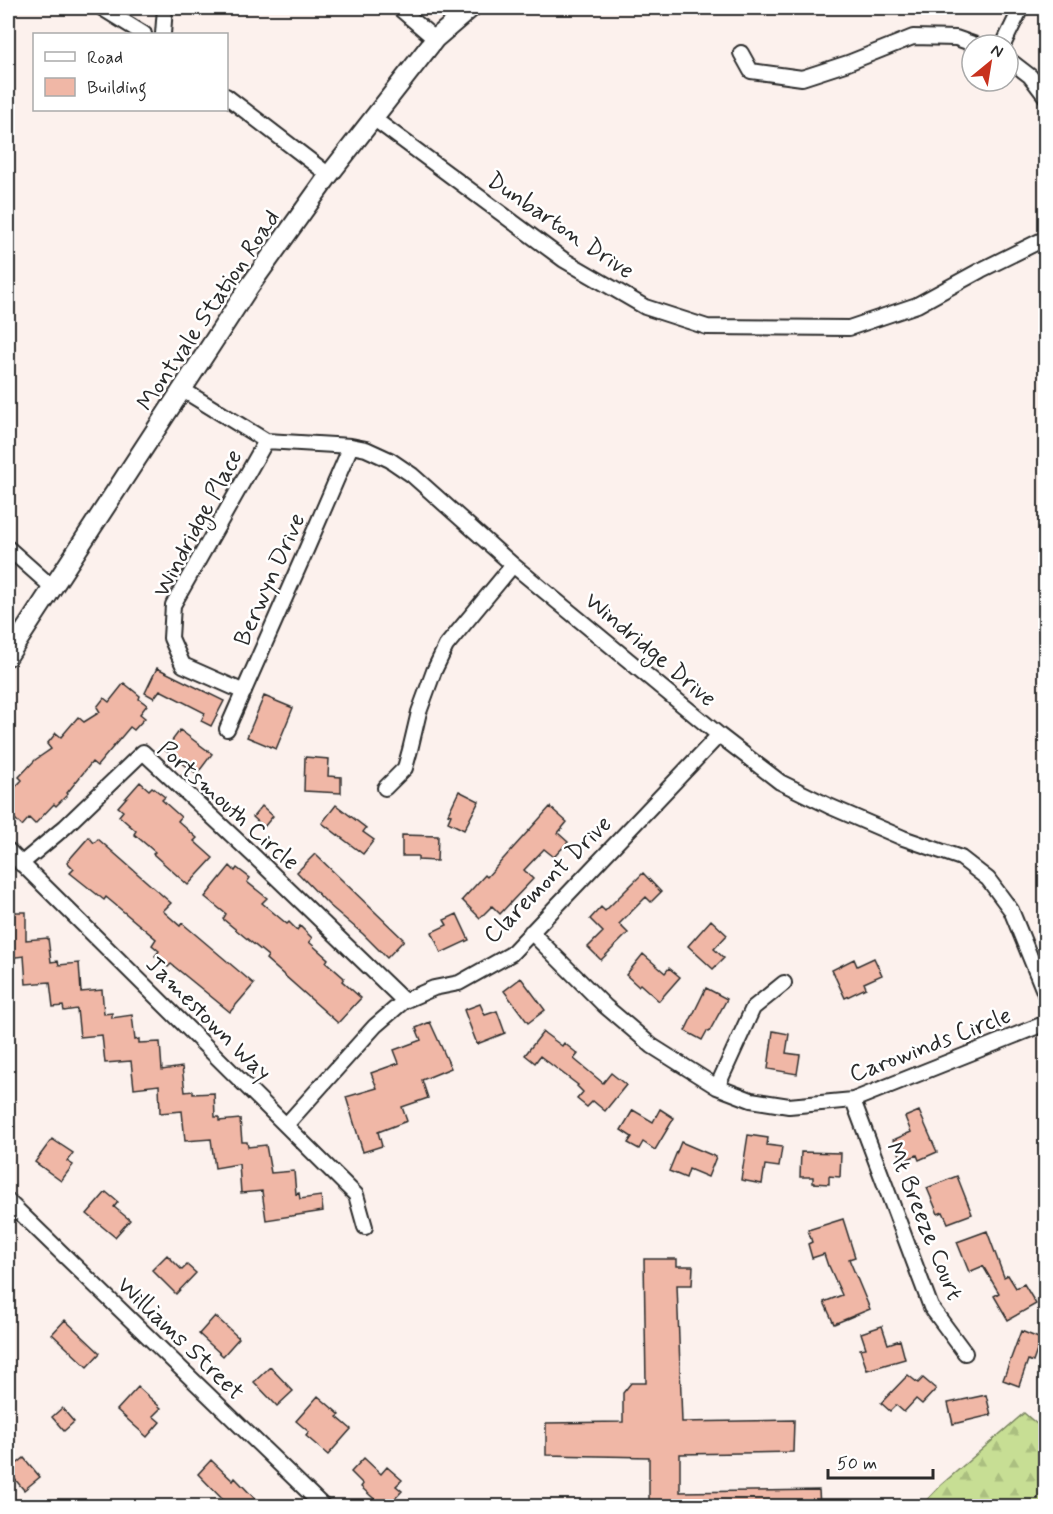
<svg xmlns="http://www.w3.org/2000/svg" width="1053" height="1514" font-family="Mynerve,sans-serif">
<defs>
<pattern id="forest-firs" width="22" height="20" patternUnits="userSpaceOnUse" patternTransform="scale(1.5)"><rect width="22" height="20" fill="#c7de94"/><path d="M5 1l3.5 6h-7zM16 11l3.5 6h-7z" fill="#abbf80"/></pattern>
</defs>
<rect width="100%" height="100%" fill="#fcf1ed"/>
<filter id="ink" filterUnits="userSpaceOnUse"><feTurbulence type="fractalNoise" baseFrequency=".0167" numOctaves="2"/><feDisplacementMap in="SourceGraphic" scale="12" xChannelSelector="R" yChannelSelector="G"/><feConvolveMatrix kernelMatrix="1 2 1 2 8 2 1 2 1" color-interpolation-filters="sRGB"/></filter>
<g filter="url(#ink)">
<path fill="url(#forest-firs)" stroke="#798460" stroke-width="1.5" d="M1024 1413 1045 1431V1506H921L941 1485Z"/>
<path fill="#f0b7a6" stroke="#2b2b2b" stroke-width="1.5" d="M157 668 224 701 211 726 201 721 205 713 160 690 154 698 145 693Z
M124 683 140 696 139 699 147 705 140 714 145 718 134 730 130 727 97 766 92 762 67 793 68 794 56 806 54 804 35 824 29 818 22 826 8 812V795L22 780 19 777 35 760 51 749 47 744 56 733 61 737 78 717 84 722 100 712 97 707 104 698 109 702Z
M264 696 293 708 276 749 247 737Z
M180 730 212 754 197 774 165 750Z
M305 757 329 759 328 776 341 777V793L304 791Z
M140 782 149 790 152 787 165 797 162 800 181 817 178 821 197 838 194 841 213 858 188 885 153 854 155 852 134 834 136 831 119 816 123 811 118 807Z
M459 791 479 801 464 830 448 822 451 815 448 814Z
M336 805 366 828 363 832 374 840 363 854 322 823Z
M262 806 273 816 264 827 253 817Z
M550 807 567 822 558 833 568 842 554 857 544 849 524 870 533 879 512 901 500 914 492 906 480 918 462 900 485 875 487 877Z
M402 835 438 836 437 861 418 860V856H402Z
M89 837 94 843 98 839 171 903 163 911 180 926 182 923 254 984 230 1012 171 964 168 967 155 956 159 951 152 945 156 939 106 897 104 900 70 873 74 869 67 862Z
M315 854 404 940 387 958 363 934 329 905 297 872Z
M230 866 235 871 237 868 250 878 247 882 267 898 262 903 287 924 289 922 297 930 300 926 312 938 309 942 328 959 326 962 344 978 342 981 361 998 338 1023 266 959 268 956 223 919 226 914 205 897Z
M643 873 661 892 651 902 646 897 619 924 628 933 601 960 588 947 603 932 590 919 601 907 605 911Z
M8 912H26V940L48 938 51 962 58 961 59 965 79 963 81 992 102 990 104 1014 112 1013V1018L132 1015 135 1040 139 1039V1043L160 1042 162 1070 182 1067 185 1092 193 1091V1094L214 1093 215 1117H219V1121L240 1119 242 1142H247L248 1147 266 1145 271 1173 294 1171 296 1194 299 1193 300 1199 321 1196 323 1211 266 1220 262 1191 241 1193 239 1164 215 1168 211 1139 185 1141 182 1111 160 1113 159 1085 134 1088 131 1061 105 1063 102 1035 80 1037 77 1009 64 1011 63 1006 53 1007 50 982 26 984 24 956 8 958Z
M457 914 469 940 441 953 432 932 447 925 444 920Z
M711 920 727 935 714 949 724 958 713 969 688 946Z
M643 954 665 973 669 968 680 977 659 1001 640 984 638 986 626 975Z
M874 958 882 975 864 983 866 988 845 998 832 970 854 959 857 966Z
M521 978 545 1010 528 1023 504 991Z
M706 988 727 999 709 1032 707 1031 702 1040 685 1031Z
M480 1004 485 1015 497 1011 505 1033 477 1044 464 1010Z
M430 1022 451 1068 422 1080 428 1098 402 1107 407 1121 378 1132 382 1146 363 1152 346 1097 377 1088 371 1073 399 1063 394 1050 421 1040 416 1028Z
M773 1031 789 1034 786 1053 800 1055 797 1074 768 1069Z
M543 1032 562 1046 564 1043 578 1054 574 1059 603 1083 611 1073 626 1085 605 1111 593 1101 587 1107 577 1099 583 1092 577 1086 578 1085 540 1056 535 1063 525 1055Z
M660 1109 674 1118 655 1150 643 1142 639 1149 628 1143 632 1137 621 1130 633 1110 653 1122Z
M919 1111 937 1152 919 1160 917 1155 903 1161 893 1140 911 1132 905 1117Z
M748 1135 768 1138 767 1145 782 1147 779 1167 765 1165 762 1184 741 1180Z
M52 1139 73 1153 67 1161 73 1165 61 1181 35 1162Z
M681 1142 716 1157 708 1177 689 1169 686 1178 669 1171Z
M801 1152 841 1153 840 1177 829 1176V1184L813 1183V1177H800Z
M957 1176 972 1214 948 1223 943 1212 938 1214 927 1188Z
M106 1192 118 1202 114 1207 130 1220 115 1237 87 1214Z
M843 1219 855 1257 849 1259 870 1309 834 1324 824 1302 842 1295 829 1266H828L824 1254 812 1258 808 1244 812 1242 808 1230Z
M987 1231 1004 1277 1008 1275 1016 1288 1024 1284 1036 1304 1008 1320 994 1296 999 1293 983 1266 969 1272 957 1242Z
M167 1255 182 1270 187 1265 196 1273 176 1294 152 1270Z
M644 1259H677V1266H693L692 1285H677L682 1422 794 1420 793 1452 680 1454V1492L819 1490 820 1506H649V1457L546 1455V1423L623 1422V1393L631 1383H646Z
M215 1316 239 1338 223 1356 199 1334Z
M65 1320 100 1353 87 1367 52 1334Z
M882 1326 888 1344 900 1340 905 1359 867 1370 860 1349 866 1348 861 1333Z
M1021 1331 1041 1339 1033 1362 1028 1360 1019 1386 1003 1380Z
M270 1367 293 1391 277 1406 254 1382Z
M908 1375 918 1383 923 1378 936 1389 922 1404 916 1399 904 1412 896 1405 890 1411 881 1403Z
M138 1387 161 1408 153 1416 160 1422 147 1437 117 1410Z
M986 1395 991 1415 953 1424 948 1403Z
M318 1396 340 1415 337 1417 351 1429 328 1455 306 1436 309 1432 296 1421Z
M62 1408 74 1422 64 1431 52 1417Z
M24 1458 40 1477 24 1490 8 1471Z
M364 1458 381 1474 387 1467 402 1480 396 1486 402 1491 388 1506H382L361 1487 363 1484 351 1472Z
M211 1460 233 1481 235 1478 257 1501 252 1506H229L198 1474Z"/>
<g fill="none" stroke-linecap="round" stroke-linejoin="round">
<defs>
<path id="street" d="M102 8 144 34
M399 8 435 39
M163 34 165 8
M1003 45 1021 8
M741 53 751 71 802 78 848 63 913 37 956 38 976 45
M1008 59 1030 76 1046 97
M226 96 329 175
M373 118 564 260 645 307 707 327 849 328 917 305 981 270 1046 238
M183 390 266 441 351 446 366 449 390 460 412 475 513 565 719 735 780 782 829 806 903 838 961 858 988 879 1011 910 1046 996
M8 548 53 588
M244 692 183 665 171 638 173 605 266 441
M227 729 307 548 351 446
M385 788 405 768 410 750 419 712 434 671 446 646 513 565
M8 850 356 1195 365 1227
M21 864 65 827 143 752 255 857 404 1001
M531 932 605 1006 652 1046 717 1087 751 1100 789 1106 853 1100 1046 1023
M717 1087 753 1008 784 983
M853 1100 931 1307 965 1353
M286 1125 375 1026 404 1001 434 988 459 983 511 954 719 735
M8 1201 323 1506"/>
<path id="secondary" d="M8 656 249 287 329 175 435 39 471 8"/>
</defs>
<use href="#street" stroke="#2b2b2b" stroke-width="18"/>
<use href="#secondary" stroke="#2b2b2b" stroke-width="22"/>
<use href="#street" stroke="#fff" stroke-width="14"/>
<use href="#secondary" stroke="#fff" stroke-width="18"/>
</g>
</g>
<g text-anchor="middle" stroke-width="5" stroke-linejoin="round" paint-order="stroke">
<g font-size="24" fill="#2b2b2b" stroke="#fff">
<text transform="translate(561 225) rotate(34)" y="8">Dunbarton Drive</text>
<text transform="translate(208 310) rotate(-56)" y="8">Montvale Station Road</text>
<text transform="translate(197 523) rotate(-62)" y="8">Windridge Place</text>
<text transform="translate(269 579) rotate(-66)" y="8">Berwyn Drive</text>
<text transform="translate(651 649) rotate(40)" y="8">Windridge Drive</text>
<text transform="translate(229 805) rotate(42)" y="8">Portsmouth Circle</text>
<text transform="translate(547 879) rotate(-45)" y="8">Claremont Drive</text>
<text transform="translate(209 1018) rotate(45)" y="8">Jamestown Way</text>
<text transform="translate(930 1044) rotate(-21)" y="8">Carowinds Circle</text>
<text transform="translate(925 1221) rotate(68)" y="8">Mt Breeze Court</text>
<text transform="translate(181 1338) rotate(44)" y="8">Williams Street</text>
</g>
</g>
<rect width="1053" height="1514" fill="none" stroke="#fff" stroke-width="30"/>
<rect x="15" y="15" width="1023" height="1484" fill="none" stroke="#2b2b2b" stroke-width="2" filter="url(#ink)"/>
<rect x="33" y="33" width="195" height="78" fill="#ffffff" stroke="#aaaaaa" stroke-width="1.5"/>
<rect x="45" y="52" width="30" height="9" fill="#ffffff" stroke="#aaaaaa" stroke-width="1.5"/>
<text x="87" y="63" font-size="18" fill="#2b2b2b">Road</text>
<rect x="45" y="78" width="30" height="18" fill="#f0b7a6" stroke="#aaaaaa" stroke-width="1.5"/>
<text x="87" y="93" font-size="18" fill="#2b2b2b">Building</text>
<g transform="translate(990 63) rotate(30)"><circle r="28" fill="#ffffff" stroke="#aaaaaa" stroke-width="1.5"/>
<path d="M0-4.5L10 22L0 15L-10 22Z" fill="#c8321e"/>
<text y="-9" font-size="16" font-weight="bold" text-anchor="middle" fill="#2b2b2b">N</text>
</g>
<path d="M828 1469v9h105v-9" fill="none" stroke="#2b2b2b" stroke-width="3"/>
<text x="837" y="1469" font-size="18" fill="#2b2b2b" stroke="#ffffff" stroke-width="4.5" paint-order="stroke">50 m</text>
</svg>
